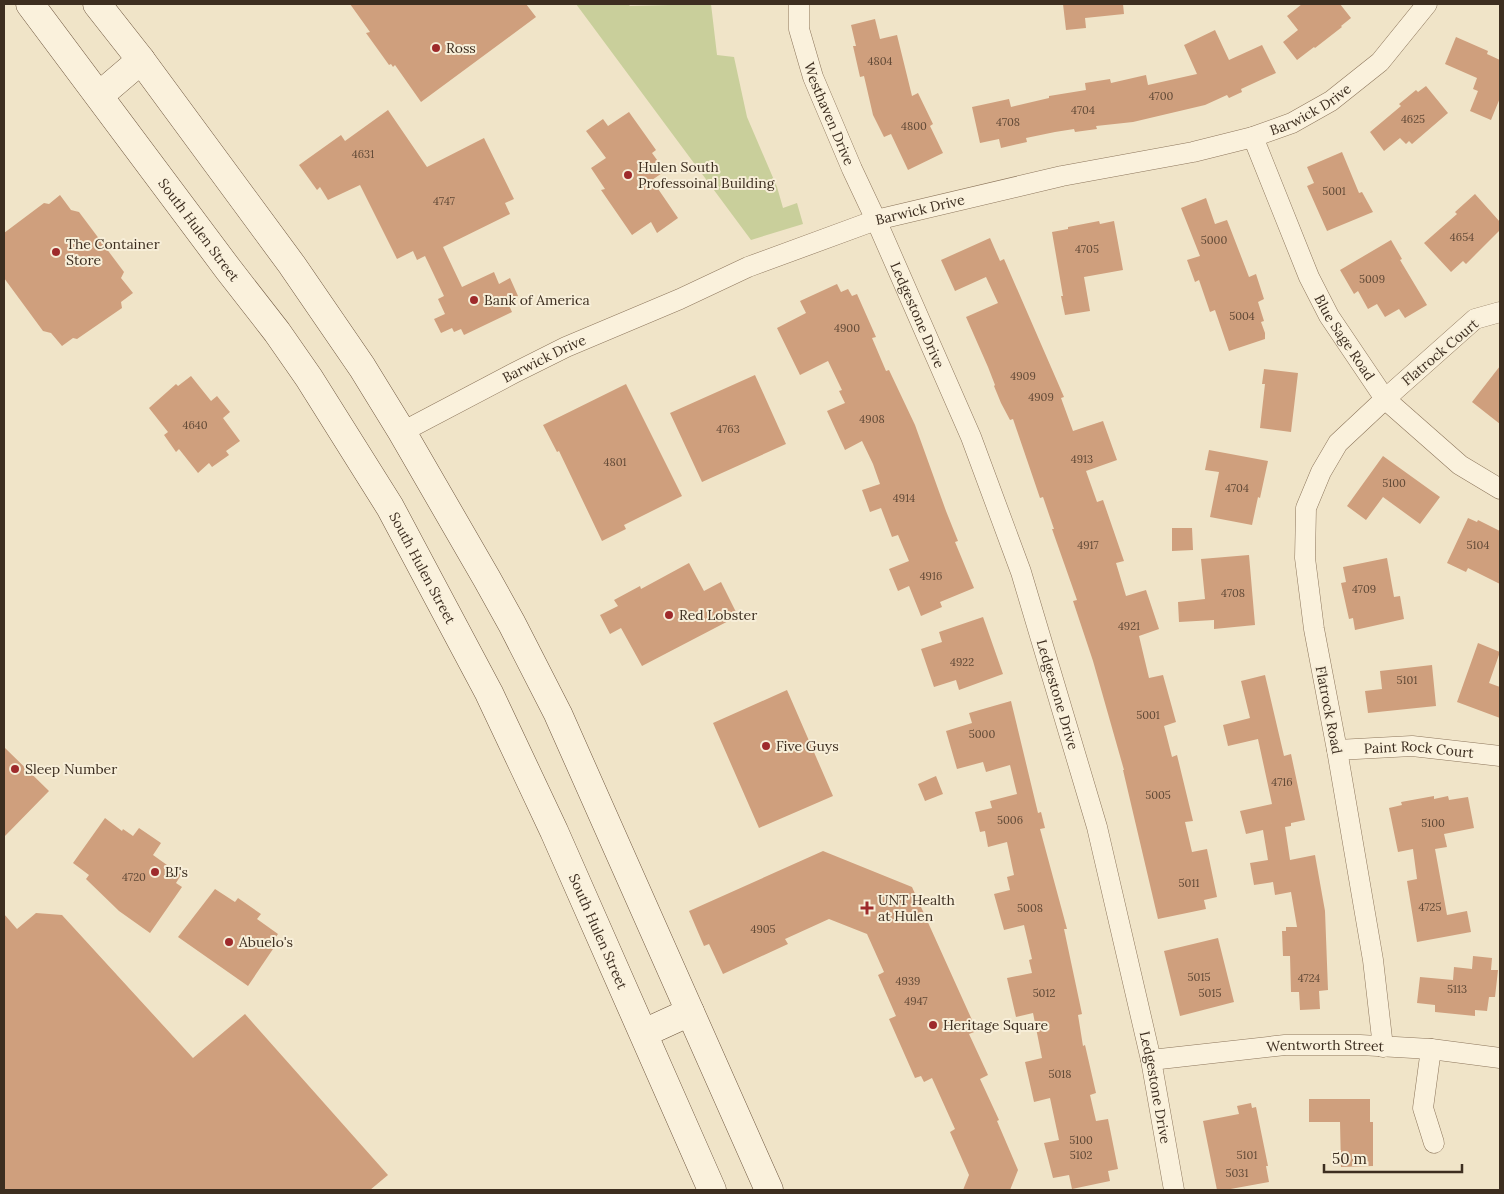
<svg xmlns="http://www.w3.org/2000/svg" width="1504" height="1194" font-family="Lora,serif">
<rect width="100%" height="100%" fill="#f0e4c8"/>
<path fill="#c9cf9b" d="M576 4H628L630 6 711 4 717 55 734 57 747 117 777 187 783 208 797 203 803 224 751 240Z"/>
<path fill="#cf9f7d" d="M350 4H526L536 17 421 102 395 65 393 67 391 64 389 65 366 33 370 32Z
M1063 4H1123L1124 14 1085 18 1086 28 1066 30Z
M1302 4H1340L1351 18 1341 26 1342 27 1315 48 1314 47 1297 60 1283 42 1298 30 1287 16Z
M875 19 880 39 897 35 912 96 918 93 933 124 930 126 943 153 908 170 891 134 884 137 873 115 864 76 860 77 853 46H856L851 25Z
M1215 30 1229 60 1262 45 1276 73 1241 89 1242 92 1229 98 1227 95 1205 105 1133 122 1096 126 1097 129 1075 132 1074 129 1055 132 1026 138 1027 142 1001 148 999 139 980 143 972 107 1009 99 1011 107 1049 98V96L1086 90 1085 83 1110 79 1111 83 1146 75 1148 85 1197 74 1184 45Z
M1456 37 1488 51 1487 54 1500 60V98L1491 120 1470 111 1478 91 1473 89 1477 78 1445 64Z
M1426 86 1448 113 1412 144 1409 141 1406 144 1400 138 1384 151 1370 132 1401 106 1399 104 1416 90 1418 92Z
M388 110 427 167 484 138 514 199 505 203 510 214 443 247 462 287 494 272 499 284 510 278 518 296 507 301 512 312 464 335 461 329 454 332 452 328 441 333 434 319 445 314 438 299 444 296 425 256 417 260 413 251 397 259 360 185 328 200 320 187 317 190 299 165 341 135 345 141Z
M629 112 656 150 652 153 665 171 652 180 678 218 657 233 651 222 632 235 601 190 605 189 591 168 606 158 586 131 603 119 608 126Z
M1342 152 1359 193 1362 192 1373 212 1327 231 1307 186 1314 183 1307 167Z
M1475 194 1500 222V230L1466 264 1463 261 1451 272 1424 243 1457 214 1455 212Z
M60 195 71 210 79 212 124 272 121 278 133 293 121 302 122 308 77 339 73 338 62 346 51 333 43 331 4 278V233L44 203 49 204Z
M1206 198 1215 224 1227 220 1249 277 1256 274 1264 299 1258 302 1264 321 1261 322 1265 333V339L1229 351 1215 310 1210 312 1199 280 1195 282 1187 260 1200 256 1181 208Z
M1099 221 1100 224 1114 221 1123 270 1084 277 1090 311 1065 315 1061 296H1063L1052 232 1068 229V227Z
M990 238 1000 261 1004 259 1064 397 1061 398 1073 431 1103 421 1117 460 1086 471 1097 502 1103 500 1124 561 1116 563 1126 596 1146 590 1159 629 1139 636 1149 678 1163 675 1176 722 1164 726 1172 757 1177 755 1193 821 1185 822 1192 852 1207 849 1217 897 1204 900 1206 909 1158 919 1123 770H1124L1093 661 1073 601 1077 600 1052 529H1054L1043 497 1040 498 1013 419 1010 420 1001 403 994 386 995 385 988 367 966 317 998 303 986 277 955 291 941 260Z
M1391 240 1402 259 1400 260 1427 305 1405 318 1399 309 1385 317 1377 304 1368 309 1358 291 1354 294 1340 270Z
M837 284 841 292 848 289 852 296 857 294 876 337 872 338 886 371 889 370 915 425 946 511 958 541 955 542 974 588 940 602 942 607 921 616 909 586 898 591 889 569 909 561 898 535 892 537 881 508 870 512 862 490 880 484 873 464 862 441 845 450 827 411 845 403 839 391 842 390 828 361 800 375 777 328 806 313 800 301Z
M1500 366V424L1472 402Z
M1264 369 1298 373 1291 432 1260 428 1265 384H1262Z
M755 375 786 444 702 482 670 413Z
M191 376 211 401 217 396 230 412 223 418 240 441 226 451 229 455 212 467 209 463 198 473 179 449 176 452 164 435 168 432 149 408 176 384 178 386Z
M626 384 682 496 624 525 626 529 602 541 559 451 557 452 543 425Z
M1209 450 1268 461 1260 498 1258 497 1252 525 1210 517 1219 472 1205 470Z
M1383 456 1440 497 1420 524 1383 497 1366 520 1347 506Z
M1468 518 1477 522 1478 520 1500 531V584L1468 568 1466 572 1447 563Z
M1172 528H1192L1193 550 1172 551Z
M1249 555 1255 625 1214 629V620L1179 622 1178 602 1205 599 1201 559Z
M1387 558 1394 597 1400 596 1404 619 1355 630 1353 618 1349 619 1341 583 1346 582 1343 567Z
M689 563 704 591 721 582 738 616 642 666 621 628 610 634 600 615 618 606 614 600 640 586 641 589Z
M983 617 1003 674 959 690 956 680 934 687 921 649 942 642 939 632Z
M1478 643 1500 652 1489 683 1500 687V718L1457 702Z
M1432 665 1436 706 1368 713 1365 691 1382 689 1380 671Z
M1265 675 1284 756 1291 754 1305 820 1291 823V826L1285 827 1290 860 1315 855 1325 911 1328 990 1319 991 1320 1009 1300 1010 1299 992H1291L1290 956H1283L1282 931H1286V927H1297L1291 892 1275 895 1273 882 1254 885 1250 863 1268 860 1263 830 1246 834 1240 811 1272 804 1258 739 1228 746 1223 725 1250 718 1241 681Z
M787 690 833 796 759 828 713 723Z
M1011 701 1038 813 1041 812 1045 828 1040 829 1067 929H1064L1082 1014 1078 1015 1083 1046 1085 1045 1096 1093 1090 1095 1096 1121 1108 1119 1118 1169 1108 1171 1110 1181 1072 1189 1069 1175 1053 1178 1044 1143 1059 1140 1050 1098 1034 1102 1025 1062 1042 1058 1033 1013 1016 1017 1007 978 1032 973 1029 960 1032 959 1024 925 1004 930 994 894 1010 890 1007 877 1014 875 1007 842 988 847 985 831 980 832 975 812 992 808 990 801 1017 794 1010 765 986 772 983 762 957 769 946 731 972 723 969 713Z
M4 747 49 791 4 837Z
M936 776 943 794 925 801 918 784Z
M1434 796V799L1448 796 1449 800 1468 797 1474 828 1444 834 1447 847 1435 849 1447 915 1467 911 1471 932 1417 942 1407 881 1417 879 1413 849 1398 852 1389 808 1402 805 1401 802Z
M105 818 122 831 123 829 133 836 139 828 161 843 153 855 181 875 176 883 182 887 150 933 119 911 86 879 89 875 73 863Z
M823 851 912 887 977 1031 969 1034 988 1075 980 1079 999 1120 997 1121 1018 1170 1010 1190H963L969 1175 950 1132 955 1129 932 1078 924 1082 921 1076 915 1078 889 1019 896 1016 878 975 884 972 867 934 829 919 785 939 788 944 723 974 709 944 704 946 689 911Z
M215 889 235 902 238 898 261 914 257 919 278 934 269 946 273 949 248 986 178 937Z
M36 913 62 915 193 1058 245 1014 388 1175 370 1190H4V914L17 929Z
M1218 938 1234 1002 1180 1016 1164 951Z
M1473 956 1492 958 1491 970H1498L1495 997H1489L1487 1011 1475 1010V1016L1435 1012V1005L1417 1003 1420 977 1453 980 1454 967 1472 969Z
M1309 1099H1370V1122H1373V1166L1341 1167 1340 1122H1309Z
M1251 1103 1252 1108 1256 1107 1268 1166H1266L1269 1182 1225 1190H1217L1203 1121 1239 1114 1237 1106Z"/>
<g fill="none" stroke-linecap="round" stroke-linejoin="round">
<defs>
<g id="street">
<path id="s1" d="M799 4V29L813 77 852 169 876 220 971 437 1021 572 1097 827 1151 1060 1174 1190"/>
<path id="s2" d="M1253 137 1309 277 1329 316 1385 399 1460 465 1500 489"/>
<path id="s3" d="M402 432 514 373 566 347 680 299 748 267 876 220 1062 176 1193 152 1253 137 1292 123 1331 101 1380 62 1427 4"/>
<path id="s4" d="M1337 750 1412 746 1500 756"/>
<path d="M1383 1047 1373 960 1337 750 1314 629 1305 558 1306 508 1321 472 1338 443 1385 399 1475 319 1500 312"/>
<path d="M1431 1049 1423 1108 1434 1143"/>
<path id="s5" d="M1151 1060 1285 1045H1360L1431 1049 1500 1058"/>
</g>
<g id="secondary">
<path id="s6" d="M30 4 228 269 277 332 309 378 390 507 489 693 554 831 712 1190"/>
<path d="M97 4 141 60 292 265 362 367 402 432 487 579 512 624 558 714 769 1190"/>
<path d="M100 95 141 60"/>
<path d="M644 1033 690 1012"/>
</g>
</defs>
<use href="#street" stroke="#8d765c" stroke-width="21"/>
<use href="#secondary" stroke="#6f573f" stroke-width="29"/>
<use href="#street" stroke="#faf1dc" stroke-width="20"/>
<use href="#secondary" stroke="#faf1dc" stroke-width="28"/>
</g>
<g fill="#9e2a2b" stroke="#f7eed8" stroke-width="2">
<circle cx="436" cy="48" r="5"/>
<circle cx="628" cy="175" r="5"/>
<circle cx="56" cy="252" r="5"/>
<circle cx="474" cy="300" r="5"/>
<circle cx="669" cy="615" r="5"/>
<circle cx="766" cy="746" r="5"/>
<circle cx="15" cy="769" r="5"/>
<circle cx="155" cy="872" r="5"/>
<path d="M864.5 900.5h5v5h5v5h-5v5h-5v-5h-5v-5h5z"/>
<circle cx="229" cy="942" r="5"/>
<circle cx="933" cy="1025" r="5"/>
</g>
<g text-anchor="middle" stroke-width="4" stroke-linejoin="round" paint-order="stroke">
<g font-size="11" fill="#624a37">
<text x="880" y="65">4804</text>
<text x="1161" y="100">4700</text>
<text x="1083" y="114">4704</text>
<text x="1413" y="123">4625</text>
<text x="1008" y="126">4708</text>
<text x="914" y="130">4800</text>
<text x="363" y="158">4631</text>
<text x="1334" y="195">5001</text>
<text x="444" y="205">4747</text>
<text x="1462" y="241">4654</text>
<text x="1214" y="244">5000</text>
<text x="1087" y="253">4705</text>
<text x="1372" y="283">5009</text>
<text x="1242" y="320">5004</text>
<text x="847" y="332">4900</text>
<text x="1023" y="380">4909</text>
<text x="1041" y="401">4909</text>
<text x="872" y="423">4908</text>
<text x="195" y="429">4640</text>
<text x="728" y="433">4763</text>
<text x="1082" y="463">4913</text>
<text x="615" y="466">4801</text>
<text x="1394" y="487">5100</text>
<text x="1237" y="492">4704</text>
<text x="904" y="502">4914</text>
<text x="1088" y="549">4917</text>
<text x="1478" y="549">5104</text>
<text x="931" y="580">4916</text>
<text x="1364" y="593">4709</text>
<text x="1233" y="597">4708</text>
<text x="1129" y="630">4921</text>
<text x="962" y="666">4922</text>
<text x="1407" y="684">5101</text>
<text x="1148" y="719">5001</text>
<text x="982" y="738">5000</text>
<text x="1282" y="786">4716</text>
<text x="1158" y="799">5005</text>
<text x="1010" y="824">5006</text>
<text x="1433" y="827">5100</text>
<text x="134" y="881">4720</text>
<text x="1189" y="887">5011</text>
<text x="1430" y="911">4725</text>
<text x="1030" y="912">5008</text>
<text x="763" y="933">4905</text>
<text x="1199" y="981">5015</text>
<text x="1309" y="982">4724</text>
<text x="908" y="985">4939</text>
<text x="1457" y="993">5113</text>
<text x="1044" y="997">5012</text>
<text x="1210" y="997">5015</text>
<text x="916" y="1005">4947</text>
<text x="1060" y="1078">5018</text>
<text x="1081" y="1144">5100</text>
<text x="1081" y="1159">5102</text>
<text x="1247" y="1159">5101</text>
<text x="1237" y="1177">5031</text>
</g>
<g font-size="14" fill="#3d2e20" stroke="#f7eed8" text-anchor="start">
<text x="446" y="53">Ross</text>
<text x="638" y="172">Hulen South<tspan x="638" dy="16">Professoinal Building</tspan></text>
<text x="66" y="249">The Container<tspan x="66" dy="16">Store</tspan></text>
<text x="484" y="305">Bank of America</text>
<text x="679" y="620">Red Lobster</text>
<text x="776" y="751">Five Guys</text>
<text x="25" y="774">Sleep Number</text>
<text x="165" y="877">BJ's</text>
<text x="878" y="905">UNT Health<tspan x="878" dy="16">at Hulen</tspan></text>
<text x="239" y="947">Abuelo's</text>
<text x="943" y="1030">Heritage Square</text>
</g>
<g font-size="14" fill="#3d2e20" stroke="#f7eed8">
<text dy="5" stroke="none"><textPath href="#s3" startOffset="970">Barwick Drive</textPath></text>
<text dy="5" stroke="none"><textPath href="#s1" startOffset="115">Westhaven Drive</textPath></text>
<text dy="5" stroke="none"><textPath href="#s3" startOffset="565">Barwick Drive</textPath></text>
<text dy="5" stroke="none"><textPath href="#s6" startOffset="282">South Hulen Street</textPath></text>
<text dy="5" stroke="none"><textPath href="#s1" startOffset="335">Ledgestone Drive</textPath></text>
<text dy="5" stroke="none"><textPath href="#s2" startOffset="221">Blue Sage Road</textPath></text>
<text transform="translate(1440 352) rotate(-40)" y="5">Flatrock Court</text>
<text dy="5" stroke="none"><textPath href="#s3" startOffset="160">Barwick Drive</textPath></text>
<text dy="5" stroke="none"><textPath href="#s6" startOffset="688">South Hulen Street</textPath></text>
<text dy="5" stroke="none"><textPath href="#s1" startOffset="740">Ledgestone Drive</textPath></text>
<text transform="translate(1329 710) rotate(79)" y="5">Flatrock Road</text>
<text dy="5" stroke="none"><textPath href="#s4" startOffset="82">Paint Rock Court</textPath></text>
<text dy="5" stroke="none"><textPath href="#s6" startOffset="1092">South Hulen Street</textPath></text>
<text dy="5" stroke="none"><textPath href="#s5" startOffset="175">Wentworth Street</textPath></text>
<text dy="5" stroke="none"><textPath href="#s1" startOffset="1145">Ledgestone Drive</textPath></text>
</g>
</g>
<rect width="1504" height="1194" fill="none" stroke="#3d2e20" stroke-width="10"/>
<path d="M1324 1164v8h138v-8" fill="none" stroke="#3d2e20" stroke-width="2.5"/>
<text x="1332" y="1164" font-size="15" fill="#3d2e20" stroke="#f7eed8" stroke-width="4" paint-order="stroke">50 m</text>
</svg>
